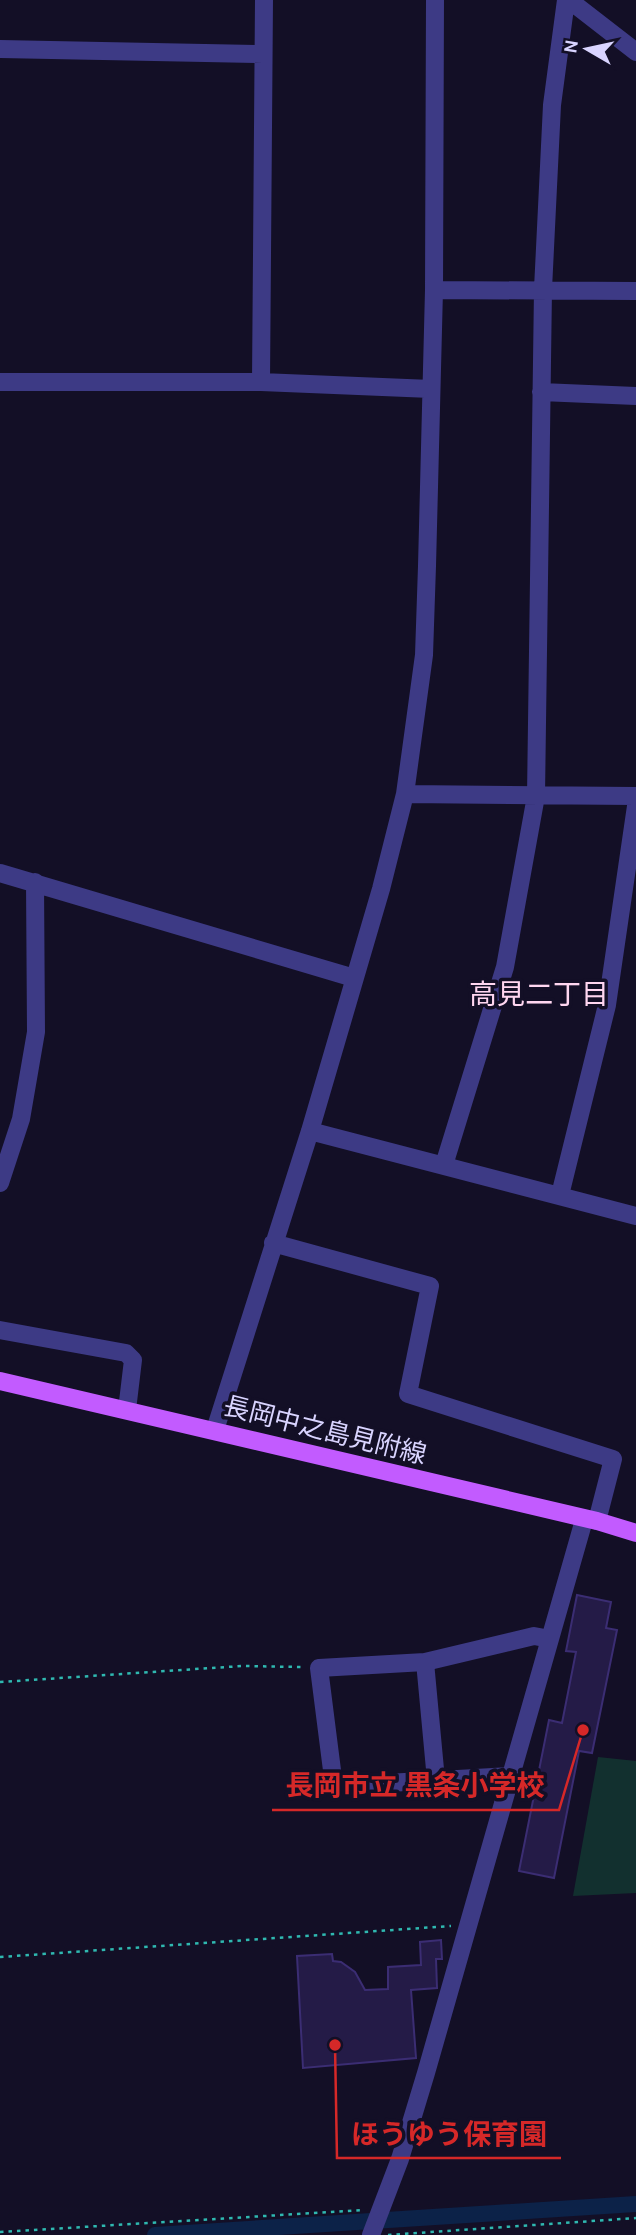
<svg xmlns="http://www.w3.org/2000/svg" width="636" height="2235" font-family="Karla,'Noto Sans JP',sans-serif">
<rect width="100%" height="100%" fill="#130f26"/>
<path fill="#12302f" d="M598 1757 636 1761V1893L573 1896Z"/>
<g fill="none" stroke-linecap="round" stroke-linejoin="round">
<path stroke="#0c2248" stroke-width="16" d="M155 2235 636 2204"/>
</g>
<path fill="#241b47" stroke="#3b2d73" stroke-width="2" d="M577 1595 611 1602 606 1628 617 1630 592 1753 579 1751 554 1878 519 1871 549 1720 562 1723 576 1652 566 1651Z
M441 1940 442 1959H436L437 1988 411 1990 416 2058 303 2068 297 1956 332 1954 333 1961 341 1962 355 1972 365 1990 388 1989V1967L421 1965 420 1942Z"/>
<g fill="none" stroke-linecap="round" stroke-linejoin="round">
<path stroke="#2fb8b0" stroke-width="2.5" stroke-dasharray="3.5 5" stroke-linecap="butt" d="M0 1682 242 1666 302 1667
M0 1957 451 1926
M0 2232 364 2210
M388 2235 636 2218"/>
<path stroke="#3d3a85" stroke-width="18" d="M569 0 636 52
M0 49 262 54
M434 290 636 291
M0 382H261L431 389
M261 382 264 0
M541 392 636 396
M405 794 636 796
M0 873 354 978
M310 1131 636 1216
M444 1165 505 967 536 796 543 289 552 105 566 0
M0 1183 21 1119 36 1032 35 882
M560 1195 607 1005 636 806
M273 1243 430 1286 408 1394 613 1459 597 1521
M0 1330 126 1353 133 1360 127 1410
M215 1430 310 1131 381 889 405 794 424 655 427 566 434 290 435 0
M425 1662 436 1780
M512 1776 334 1786 319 1668 425 1662 534 1636 550 1639
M371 2235 400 2159 426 2073 584 1520"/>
<path stroke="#c25bff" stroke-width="18" d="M0 1381 597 1521 636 1533"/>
</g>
<g text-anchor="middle" stroke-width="7" stroke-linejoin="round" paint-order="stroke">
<g font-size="26" fill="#d9d4ff" stroke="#130f26">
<text transform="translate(325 1430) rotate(14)" y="9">長岡中之島見附線</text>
</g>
<g font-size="28" fill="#ffd6f0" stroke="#130f26">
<text x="539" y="1004">高見二丁目</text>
</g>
</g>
<path fill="none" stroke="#d62828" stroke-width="2.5" d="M583 1730L559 1810H272M335 2045L337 2158H561"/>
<g fill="#d62828" stroke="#130f26" stroke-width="2.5">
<circle cx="583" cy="1730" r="7"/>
<circle cx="335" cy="2045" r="7"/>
</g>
<g font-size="28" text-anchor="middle" font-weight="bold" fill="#d62828" stroke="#130f26" stroke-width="7" stroke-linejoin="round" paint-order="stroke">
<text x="415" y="1795">長岡市立 黒条小学校</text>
<text x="449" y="2144">ほうゆう保育園</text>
</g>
<g transform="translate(587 49) rotate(279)" stroke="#130f26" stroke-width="5" paint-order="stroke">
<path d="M0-5L12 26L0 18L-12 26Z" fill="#d9d4ff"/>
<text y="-10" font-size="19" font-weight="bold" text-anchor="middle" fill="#d9d4ff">N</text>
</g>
</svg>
